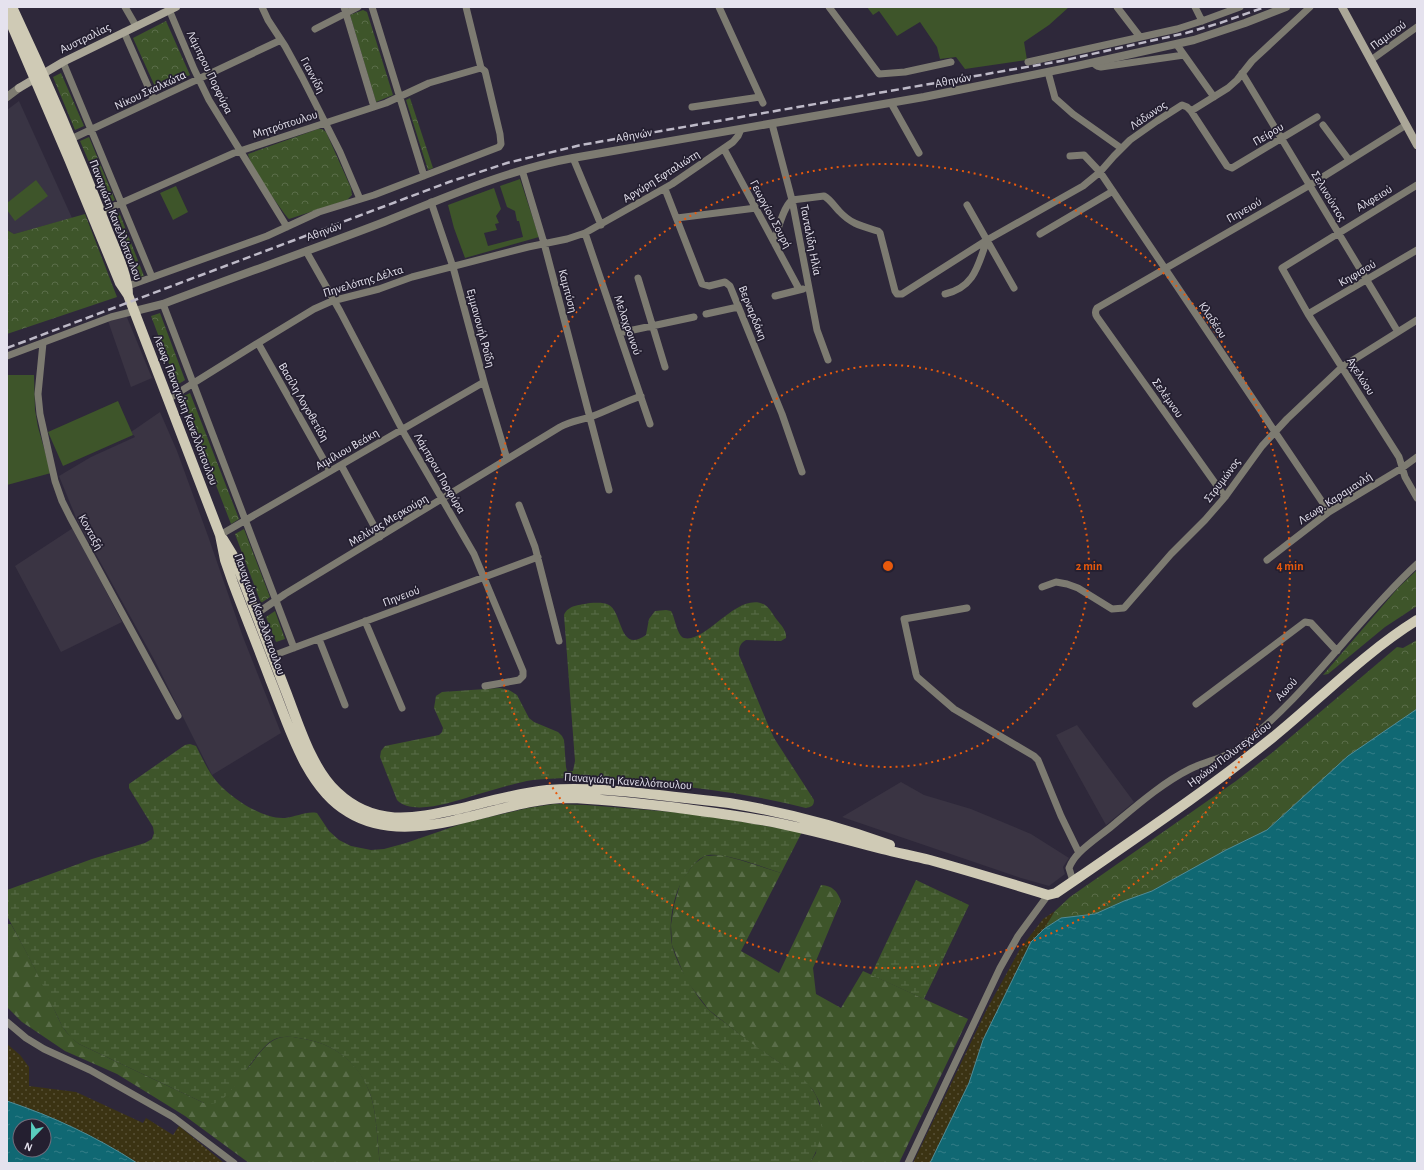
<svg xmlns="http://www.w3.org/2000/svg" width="1424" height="1170" font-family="'Alegreya Sans',sans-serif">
<defs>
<pattern id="forest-firs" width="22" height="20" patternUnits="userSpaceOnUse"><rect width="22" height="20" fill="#3e552a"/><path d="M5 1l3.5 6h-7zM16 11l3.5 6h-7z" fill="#5a6d49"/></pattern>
<pattern id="wetland-marsh" width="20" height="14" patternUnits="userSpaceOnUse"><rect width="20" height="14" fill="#3e552a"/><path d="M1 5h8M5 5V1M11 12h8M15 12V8" fill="none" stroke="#5a6d49"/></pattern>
<pattern id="sand-dots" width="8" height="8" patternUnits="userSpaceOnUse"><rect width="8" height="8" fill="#3b3313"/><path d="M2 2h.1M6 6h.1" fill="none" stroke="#575036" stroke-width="1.8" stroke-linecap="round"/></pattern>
<pattern id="park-crowns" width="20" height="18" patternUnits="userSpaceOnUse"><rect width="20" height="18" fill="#3e552a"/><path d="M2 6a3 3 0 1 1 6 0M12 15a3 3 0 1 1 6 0" fill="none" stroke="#5a6d49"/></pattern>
<pattern id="water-ripples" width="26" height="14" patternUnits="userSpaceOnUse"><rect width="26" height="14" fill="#106873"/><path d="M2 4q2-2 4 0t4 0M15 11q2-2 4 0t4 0" fill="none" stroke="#337d87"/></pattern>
</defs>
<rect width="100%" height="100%" fill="#2e283a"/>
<path fill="#3a3443" d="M126 315 152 378 131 387 108 321Z
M160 412 177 451 208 536 243 637 281 733 212 775 156 663 77 520 59 476 91 457 135 437 131 432Z
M73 528 122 622 61 652 15 566Z
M1077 725 1134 802 1106 825 1056 735Z
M901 782 924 795 971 809 1031 834 1069 858 1063 867 1065 874 1049 886 1021 878 842 817Z"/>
<path fill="#393444" d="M19 101 72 218 14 234 7 230V110Z"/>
<path fill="#3e552a" d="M867 7H1069L1049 25 1024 42 1027 60 965 69 956 57 940 59 937 47 920 22 897 36 879 11 873 15Z
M520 179 539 237 465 258 454 228 448 205 494 188 501 209 496 216 499 223 495 224 497 230 484 233 488 246 523 237 519 221H517L515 211 507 207 500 186Z
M36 180 48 196 15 221 7 210V203Z
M176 186 188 212 173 220 160 193Z
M7 375H34L35 410 38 427 51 473 7 485Z
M118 401 133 435 63 466 48 432Z"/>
<path fill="url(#forest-firs)" d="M721 855 740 860 781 873 741 951 779 973 821 885C833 886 837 891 841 901L813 968 816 994 841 1008 863 971 968 1019 899 1163H810L816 1153 820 1103 813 1090 799 1076 753 1045 709 1010 686 980 672 945 671 925 674 905 681 881 694 864 705 856Z
M7 924H11C24 948 37 971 48 995 58 1016 60 1030 79 1044L204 1103C218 1092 234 1081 247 1069 255 1060 263 1046 274 1040 285 1034 298 1038 309 1040 337 1046 359 1064 369 1091 377 1110 377 1142 380 1163H249L185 1116 117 1074 65 1051 22 1022 7 1007Z"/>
<path fill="url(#wetland-marsh)" d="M590 603C596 603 603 602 609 605 623 613 619 654 646 635L649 619 655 611 666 610 671 611C675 617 677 636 684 638 706 644 738 590 765 605 770 608 773 615 777 620 781 625 787 631 786 638L781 641 746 640C739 644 739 648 739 655L766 720 774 738 814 800C814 806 811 807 806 808 755 795 703 788 651 783 612 780 572 776 533 780 513 783 492 791 472 796 453 802 412 816 397 800L380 757 381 751 385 746 439 735 442 732 443 728 434 708 436 696 442 692 500 688 509 690 517 695 529 718 534 722 558 732 562 736 564 740 566 767 567 771H573L575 761 564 615C568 605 580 605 590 603Z
M190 744 196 746C201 755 205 765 211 774 223 793 261 820 285 818 296 817 306 811 317 813L329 831 339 840 351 846 371 850 384 849 406 843 464 823 528 808 554 804 586 805 697 814 802 832 781 873C765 868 720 850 705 856 697 859 691 868 686 875 673 892 668 924 672 945 676 963 696 997 709 1010 715 1016 722 1020 728 1025 743 1037 758 1048 774 1059 788 1068 805 1077 814 1092 827 1114 823 1142 810 1163H380C377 1142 377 1110 369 1091 358 1064 337 1046 309 1040 298 1038 284 1034 273 1040 254 1051 233 1097 216 1103 213 1104 208 1103 204 1103L79 1044 71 1038 62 1026 34 967 7 916V890L92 859 145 843 152 839 154 833 153 827 129 788V784L185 745Z
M916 880 969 905 924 999 871 975Z"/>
<path fill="url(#sand-dots)" d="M1055 911 1044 929 1031 942 983 1040 969 1083 931 1163H913L987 1009 1020 949 1043 919Z
M7 1044 20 1055 29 1067V1086L76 1092 143 1123 146 1118 173 1135 179 1126 224 1163H137L42 1114 7 1101Z"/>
<path fill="url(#park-crowns)" d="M363 10 367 12 393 95 376 102 350 15Z
M166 21 190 75 157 91 133 38Z
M61 73 84 126 75 130 53 77Z
M410 98 433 168 428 170 406 100Z
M318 129H322L326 132 351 188 352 195 347 200 289 219C281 210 249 164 248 154Z
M89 137 115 200 107 204 80 141Z
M119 212 144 276 134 278 110 215Z
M85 214 117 297 7 334V230L14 234Z
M160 313 185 380 177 385 151 316Z
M190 393 239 519 231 524 182 397Z
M244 529 270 597 261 603 235 534Z
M1417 570V606L1385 627 1328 674 1323 675 1398 588Z
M275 611 285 639 276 642 266 617Z
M1417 640V709L1348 756 1267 830 1226 850 1152 891 1124 901 1095 914 1061 918 1044 929 1055 911 1070 897 1236 781 1273 752 1397 647 1403 648Z"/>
<path fill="url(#water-ripples)" stroke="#508d98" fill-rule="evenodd" d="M1417 709V1163H930L969 1083 983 1040 1031 942 1044 929 1061 918 1095 914 1124 901 1152 891 1226 850 1267 830 1348 756Z
M7 1101C52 1116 97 1137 137 1163H7ZM20 1126H44V1150H20Z"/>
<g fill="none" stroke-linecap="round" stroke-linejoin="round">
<path stroke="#7d7b71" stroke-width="7" d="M125 7 136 26
M168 7 194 69 209 100 287 227
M262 7 268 20 285 46 302 77 340 152 360 199
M344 7 374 107
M372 7 424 176
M466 7 481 68
M719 7 763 103
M829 7 879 74 905 72 951 62
M1117 7 1140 37
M1195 7 1202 21
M315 29 358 7
M124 32 154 100
M1177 45 1214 97
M1371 60 1417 27
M63 62 152 277
M1028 62 1177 29 1202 21 1240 7
M1093 63 1097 66 1101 67 1184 55
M1048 72 1055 98 1073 114 1121 148
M1242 73 1398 332
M891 103 919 153
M692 107 760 97
M1191 111 1227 166 1232 168 1317 117
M772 124 792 200 817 330 828 360
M1323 125 1349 160
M71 139 281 40
M724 149 799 289
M1070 156 1084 155 1100 172 1329 512
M573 158 601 225
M522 170 544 243 609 490
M1417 185 1282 268 1308 314 1399 457 1405 477 1417 498
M665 189 702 284 709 286 725 282 730 286 782 414 802 472
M431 202 453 267 484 382 507 459
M967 205 1014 288
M101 212 234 153 386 103 429 83 481 68
M677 218 756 208
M585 233 650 424
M1040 234 1113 191
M774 242C778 230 783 207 792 200L824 196C830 199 834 206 839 211 851 224 861 226 878 231L880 233 895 291 897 294H902L987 240 1083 186 1100 172 1114 156 1130 140 1157 121 1182 105 1187 107 1191 111 1228 88 1237 80 1252 61 1310 7
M306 251 340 311 405 435 474 554 523 671V676L519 680 485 686
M638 278 665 367
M128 286 267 236 319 212 374 195 499 147 501 144 500 134 485 71 481 68
M945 294C975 287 978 265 987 240
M775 296 803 289
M163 304 294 648
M706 314 738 307
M1308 314 1417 250
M619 333 694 317
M43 343 38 394 40 414 55 481 62 501 70 517 178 716
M258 343 330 471
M7 356 111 317 135 311
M168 399 258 343 314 309 332 301 379 289 412 277 528 247 567 239 585 233 672 184 733 142 738 136 741 129
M341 465 380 537
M1225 497 1097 317C1095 314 1095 311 1097 308L1310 185 1406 125
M519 505 535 547 559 641
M220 535 484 382
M1267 560 1329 512 1402 468 1417 457
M1042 587 1056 582 1067 584 1078 588 1112 609 1124 608 1171 554 1205 520 1225 497 1262 446 1287 419 1342 367 1417 320
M967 608 904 619 916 674 917 677 954 709 1034 756 1038 760 1061 816 1079 853
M256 614 285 594 560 427C571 421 582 420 593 416 609 410 624 402 641 396
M365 621 402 708
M319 639 345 705
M272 656 538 557
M1196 704 1305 622 1311 623 1337 651
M1073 881 1069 868C1071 863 1075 857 1079 853 1089 843 1101 835 1112 826 1136 806 1162 783 1190 769 1206 761 1223 759 1237 749 1307 697 1354 622 1417 564
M7 1022 26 1038 44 1049 90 1070 173 1117 234 1163
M908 1163 1000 968 1018 936 1048 895"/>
<path stroke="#7d7b71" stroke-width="8" d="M7 97 19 88
M135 311 163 304C237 276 311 250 384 222 446 197 507 170 573 158L924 97 1077 66 1194 40 1245 23 1286 7"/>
<path stroke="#aba798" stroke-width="8" d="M1342 7 1417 145
M19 88 63 62 176 7"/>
<path stroke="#cfcab5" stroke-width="10" d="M12 7C46 79 77 151 106 226 113 245 128 274 128 295L220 535 225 560 233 583C245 615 258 647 270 679 288 723 305 787 348 812 413 852 498 798 568 798 602 799 637 803 671 807 708 812 745 816 782 824 816 831 849 840 882 849 898 853 914 856 930 860 969 871 1009 883 1048 895L1056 893 1078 878C1143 833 1210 788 1272 738 1320 699 1364 653 1417 620
M7 14 69 159 120 283 128 295
M223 539 234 557C251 601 268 645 285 689 298 722 311 768 337 792 374 827 413 819 458 809 487 802 517 793 547 790 584 787 622 791 659 795 682 798 706 800 729 803 784 812 838 826 890 845"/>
<path stroke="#bebac8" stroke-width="2.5" stroke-dasharray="8 4" stroke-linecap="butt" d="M7 348 449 182 507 163 581 145 1061 61 1186 33 1220 23 1265 7"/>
</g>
<g fill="none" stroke="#e8590c" stroke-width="2" stroke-dasharray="2 4">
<circle cx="888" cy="566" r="201"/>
<circle cx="888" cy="566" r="402"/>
</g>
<g text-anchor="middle" stroke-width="3.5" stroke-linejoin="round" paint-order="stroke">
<g font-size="12" fill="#e5e2ee" stroke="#241f30">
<text transform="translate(1388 35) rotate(-36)" y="4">Παμισού</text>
<text transform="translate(85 38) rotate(-26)" y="4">Αυστραλίας</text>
<text transform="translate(210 72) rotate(64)" y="4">Λάμπρου Πορφύρα</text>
<text transform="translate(313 75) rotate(62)" y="4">Γιαννίδη</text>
<text transform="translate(953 80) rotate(-11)" y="4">Αθηνών</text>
<text transform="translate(150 90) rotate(-25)" y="4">Νίκου Σκαλκώτα</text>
<text transform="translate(1148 115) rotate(-34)" y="4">Λάδωνος</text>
<text transform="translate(285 124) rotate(-18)" y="4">Μητρόπουλου</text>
<text transform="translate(1268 134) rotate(-31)" y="4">Πείρου</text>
<text transform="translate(634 135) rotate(-10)" y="4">Αθηνών</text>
<text transform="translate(661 176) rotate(-32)" y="4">Αργύρη Εφταλιώτη</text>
<text transform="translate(1329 196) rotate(59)" y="4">Σελινούντος</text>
<text transform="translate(1374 198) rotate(-31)" y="4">Αλφειού</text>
<text transform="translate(1244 210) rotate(-30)" y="4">Πηνειού</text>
<text transform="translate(771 214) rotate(62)" y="4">Γεωργίου Σουρή</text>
<text transform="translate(116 220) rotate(69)" y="4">Παναγιώτη Κανελλόπουλου</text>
<text transform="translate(324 231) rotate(-20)" y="4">Αθηνών</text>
<text transform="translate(811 240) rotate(79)" y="4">Τανταλίδη Ηλία</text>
<text transform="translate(1357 273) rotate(-30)" y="4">Κηφισού</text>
<text transform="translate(363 281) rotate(-17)" y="4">Πηνελόπης Δέλτα</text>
<text transform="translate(568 291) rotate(75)" y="4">Καμπύση</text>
<text transform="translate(753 313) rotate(68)" y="4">Βερναρδάκη</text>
<text transform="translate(1213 320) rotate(56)" y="4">Κλαδέου</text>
<text transform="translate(628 325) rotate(71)" y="4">Μελαχροινού</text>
<text transform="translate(481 328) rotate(75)" y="4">Εμμανουήλ Ροΐδη</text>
<text transform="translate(1361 376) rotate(58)" y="4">Αχελώου</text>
<text transform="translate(1168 398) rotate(55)" y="4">Σελέμνου</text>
<text transform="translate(304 402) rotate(60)" y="4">Βασίλη Λογοθετίδη</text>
<text transform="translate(186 410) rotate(69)" y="4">Λεωφ. Παναγιώτη Κανελλόπουλου</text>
<text transform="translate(347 449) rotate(-30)" y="4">Αιμίλιου Βεάκη</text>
<text transform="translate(440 473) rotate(60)" y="4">Λάμπρου Πορφύρα</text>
<text transform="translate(1222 480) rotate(-53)" y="4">Στρυμώνος</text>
<text transform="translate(1335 498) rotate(-33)" y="4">Λεωφ. Καραμανλή</text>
<text transform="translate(388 520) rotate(-31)" y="4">Μελίνας Μερκούρη</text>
<text transform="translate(91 532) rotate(61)" y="4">Κονταξή</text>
<text transform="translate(401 596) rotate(-21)" y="4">Πηνειού</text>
<text transform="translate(260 614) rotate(70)" y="4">Παναγιώτη Κανελλόπουλου</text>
<text transform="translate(1286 689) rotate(-47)" y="4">Αωού</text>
<text transform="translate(1229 754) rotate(-37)" y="4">Ηρώων Πολυτεχνείου</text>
<text transform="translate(628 781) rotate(4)" y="4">Παναγιώτη Κανελλόπουλου</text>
</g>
</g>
<circle cx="888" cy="566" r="6" fill="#e8590c" stroke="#241f30" stroke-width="2"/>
<g font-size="12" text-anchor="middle" font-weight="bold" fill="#e8590c" stroke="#241f30" stroke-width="3.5" stroke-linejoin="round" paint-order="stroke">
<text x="1089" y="570">2 min</text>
<text x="1290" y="570">4 min</text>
</g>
<rect width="1424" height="1170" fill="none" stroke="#e5e2ee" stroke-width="16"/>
<g transform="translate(32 1138) rotate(202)"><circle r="19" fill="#241f30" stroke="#716d7c"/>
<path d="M0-3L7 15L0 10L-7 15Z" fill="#59cebf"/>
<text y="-6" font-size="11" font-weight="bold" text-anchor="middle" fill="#e5e2ee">N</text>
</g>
</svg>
